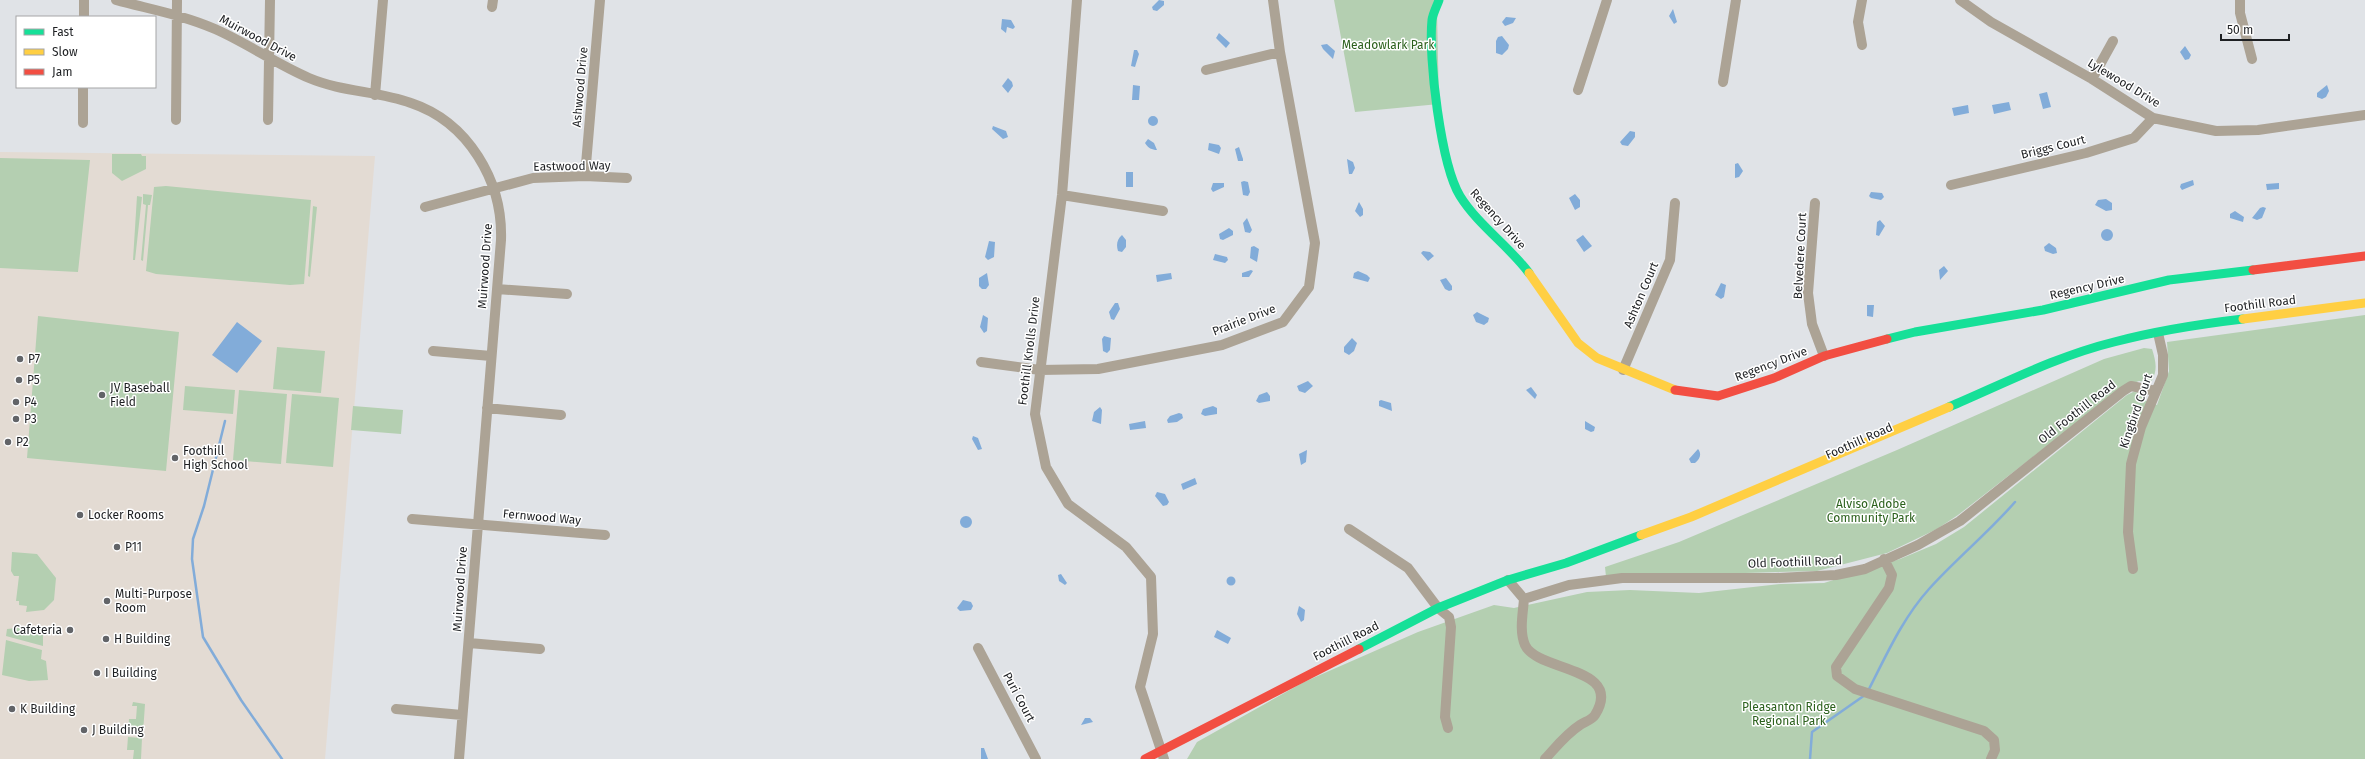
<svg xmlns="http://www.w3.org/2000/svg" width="2365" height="759" font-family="'Fira Sans',sans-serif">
<rect width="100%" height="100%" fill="#e0e3e7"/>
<path fill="#e3dbd3" d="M0 152 375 156 325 759H0Z"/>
<path fill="#b4cfb1" d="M1334 0H1441L1437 12 1439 104 1355 112Z
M112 154H141L142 156H146V169L122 181 112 173Z
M0 158 90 160 78 272 0 268Z
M166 186 311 200 304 284 290 285 156 274 146 271 154 187Z
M143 194 152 195 150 205H148L143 261 141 260 146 205 143 204Z
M137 196 142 197 135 260H133Z
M313 206 317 207 310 277 308 276Z
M2365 315V759H1187L1197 742 1304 682 1418 632 1494 605 1514 608 1587 592 1630 590 1699 593 1781 584 1824 583 1900 559 1936 544 1964 527 2127 395 2133 392 2145 393 2144 400 2157 405 2169 371 2167 342Z
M38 316 179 332 166 471 27 458Z
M277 347 325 351 321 393 273 389Z
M2144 348 2152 349C2156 362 2158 370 2151 382L2139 381 2123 387 1958 515 1937 529 1887 553 1817 571 1606 577 1605 567 1679 542 1897 450 2104 359Z
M185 386 235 390 233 414 183 410Z
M239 390 287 394 281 464 233 460Z
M292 394 339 398 333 467 286 463Z
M353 406 403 410 401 434 351 430Z
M12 552 37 554 56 578 54 600 44 610 26 612 27 606 19 605V601H16L19 576H14L11 571Z
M36 626 43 627V646L6 636 7 629Z
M6 640 42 650 41 659 46 661 48 680 29 681 2 675Z
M133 702 145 704 143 733 128 732 129 719H136L137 706H132Z
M128 737 142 738 141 759H133L134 750H127Z"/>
<path fill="#82acd9" d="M1159 0 1164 1V5L1157 11 1153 10 1152 7Z
M1673 9 1677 22 1674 24 1669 16Z
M1506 17 1516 18 1513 23 1505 26 1502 22Z
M1002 19 1011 20 1015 27 1013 29 1007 27 1006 33 1001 29Z
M1219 33 1230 43 1226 48 1216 38Z
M1502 36 1509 45 1508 49 1502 55 1496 53V41L1498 37Z
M1327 44 1335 51 1333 59 1323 49 1321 45Z
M2185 46 2191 55 2189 59 2185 60 2180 52Z
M1134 50H1137L1139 54 1135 67 1131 66Z
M1008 78 1012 82 1013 86 1008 93 1002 86Z
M1133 85 1140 86 1139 100H1132Z
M2327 85 2329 91 2326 97 2322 99 2317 97V93Z
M2047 92 2051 107 2043 109 2039 94Z
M2009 102 2011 110 1994 114 1992 105Z
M1968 105 1969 113 1954 116 1952 108Z
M1148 121a5 5 0 1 1 10 0a5 5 0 1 1-10 0Z
M993 126 1006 131 1008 137 1003 139 992 129Z
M1630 131 1635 132V137L1628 146 1622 145 1620 142Z
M1148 139 1154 143 1157 150C1152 150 1148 148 1145 143Z
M1209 143 1219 145 1221 148 1219 154 1208 150Z
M1239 147 1243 159V161H1238L1235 149Z
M1347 159 1353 162 1355 168 1352 174H1349Z
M1738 163 1743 171 1739 177 1735 178V164Z
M1126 172H1133V187H1126Z
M2193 180 2194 185 2182 190 2180 187 2181 184Z
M1244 181 1248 182 1250 192 1248 196 1243 195 1241 182Z
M1213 183H1224V187L1213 192 1211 189Z
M2279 183V189L2267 190 2266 184Z
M1871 192 1882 193 1884 197 1881 200 1871 198 1869 196Z
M1575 194 1580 200V207L1575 210 1569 198Z
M2106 199 2112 203V210L2106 211 2095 205 2098 200Z
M1359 202 1363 209V215L1360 217 1355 211Z
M2263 207 2266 208 2262 218 2257 220 2252 218 2260 208Z
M2235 211 2244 217 2243 222 2230 218V214Z
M1247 218 1252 230 1250 233 1245 232 1243 223Z
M1880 220 1885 226 1879 236 1876 235 1877 222Z
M1229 228 1233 231V235L1223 240 1220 239 1219 234Z
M2101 235a6 6 0 1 1 12 0a6 6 0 1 1-12 0Z
M1122 235 1126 240V247L1122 252 1118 251C1116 245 1117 239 1122 235Z
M1583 235 1592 246 1584 252 1576 240Z
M989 241 995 242 994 257 988 260 985 257Z
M2049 243 2056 248 2057 253 2053 254 2045 251 2044 247Z
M1254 246 1259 249 1257 262 1250 258 1251 247Z
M1423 251 1430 252 1434 256 1428 261 1421 253Z
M1215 254 1227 257 1228 260 1225 263 1213 260Z
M1944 266 1948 271 1940 280 1939 270Z
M1251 270 1253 271 1249 277H1242V273Z
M1358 271 1367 275 1370 278 1368 282 1353 278 1354 273Z
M987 273 989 285 986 289H982L979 286V278Z
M1171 273 1172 279 1157 282 1156 275Z
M1446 278 1452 286V290L1449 291 1445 289 1440 280Z
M1721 283 1726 285 1724 297 1721 299 1715 295Z
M1115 303H1118L1120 309 1114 320 1111 319 1109 312Z
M1867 305H1874L1873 317 1867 316Z
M1477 312 1489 318 1488 322 1484 325 1476 322 1473 315Z
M983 315 988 318 987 331 984 333 980 327Z
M237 322 262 341 237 373 212 355Z
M1104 336 1111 338 1110 350 1107 353 1103 351 1102 339Z
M1352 338 1357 343 1354 351 1349 355 1344 352V347Z
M1308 381 1313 386 1305 393 1299 391 1297 386Z
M1531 387 1537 395 1535 399 1526 390Z
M1267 392 1270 396V401L1259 403 1256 401 1259 395Z
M1381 400 1391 403 1392 411 1379 406V401Z
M1213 406 1217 408V414L1205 416 1201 414 1203 409Z
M1100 407 1102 410 1101 424 1092 421 1094 412Z
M1179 413 1182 414 1183 418 1177 422 1168 423 1167 420 1170 416Z
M1145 421 1146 428 1130 430 1129 424Z
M1585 421 1595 427 1594 431 1591 432 1585 429Z
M973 436 978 438 982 449 978 450 972 439Z
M1698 449C1702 454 1700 459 1695 463H1691L1689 459Z
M1307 450 1306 462 1301 465 1299 454Z
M1195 478 1197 484 1183 490 1181 484Z
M1157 492 1165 494 1169 502 1167 505 1163 506 1155 496Z
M960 522a6 6 0 1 1 12 0a6 6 0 1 1-12 0Z
M1061 574 1067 583 1065 585 1059 581 1058 575Z
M1226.5 581a4.5 4.5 0 1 1 9 0a4.5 4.5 0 1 1-9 0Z
M963 600 971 602 973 606 971 610 960 611 957 608Z
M1299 606 1305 610 1304 620 1301 622 1297 614Z
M1217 630 1231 638 1228 644 1214 637Z
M1085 718H1090L1093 722 1081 725Z
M981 748H984L988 759H981Z"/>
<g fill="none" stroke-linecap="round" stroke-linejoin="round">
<path stroke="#82acd9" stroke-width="2.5" d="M225 421 204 506 193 539 192 559 203 637 241 700 282 759
M1868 691C1886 656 1902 619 1929 589 1956 559 1988 533 2015 502
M1810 759 1812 732 1865 695"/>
<path stroke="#aca395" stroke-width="10" d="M116 0C149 9 183 15 215 29 247 43 276 64 309 78 342 92 378 91 411 103 468 122 503 181 501 240L459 759
M1077 0 1062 195 1035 414 1046 467 1068 504 1126 547 1151 577 1153 634 1140 687 1164 759
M1862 0 1858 22 1862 45
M1960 0 1991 22 2092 79 2153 118 2216 131 2258 130 2365 115
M2240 0V13L2252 59
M492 7 493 0
M84 17V0
M1206 70 1280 52
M2092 79 2113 41
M1723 82 1736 0
M1578 90 1607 0
M375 95 383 0
M176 120 177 0
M268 120 270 0
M83 123V87
M585 176 600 0
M1951 185 2086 153 2134 138 2153 118
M1062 195 1163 211
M1815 203 1808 293 1812 324 1824 356
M425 207 533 178 585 176 627 178
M497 289 567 294
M433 351 491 356
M981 362 1040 370 1098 369 1222 345 1283 322 1309 287 1315 243 1280 52 1273 0
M1623 370 1670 260 1675 203
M487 408 561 415
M412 519 605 535
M1349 529 1408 568 1438 608 1449 617 1451 627 1445 717 1448 728
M1884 559 1892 575 1889 588 1836 667 1837 676 1855 689 1984 731 1994 740 1995 750 1991 759
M2133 569 2128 532 2131 464 2141 427 2163 375V355L2158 333
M1508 580 1524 599
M1524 599 1569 585 1622 578H1776L1836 575 1865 569 1918 545 1960 521 2123 391 2131 386 2156 391
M1524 599C1523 613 1519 631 1525 645 1537 672 1625 666 1595 715 1592 720 1584 722 1580 725 1566 734 1556 747 1545 759
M469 643 540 649
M978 648 1036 759
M396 709 462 715"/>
<path stroke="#16e098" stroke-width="9" d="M1439 0C1437 6 1433 13 1432 20 1428 57 1441 165 1460 196 1478 225 1509 246 1529 273
M1887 339 1915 332 2043 310 2169 280 2253 270
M1949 407C2003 384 2057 356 2114 342 2156 331 2200 324 2243 319
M1359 649 1438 608 1508 580 1566 563 1641 535"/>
<path stroke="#ffcf43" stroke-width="9" d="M1529 273 1578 343 1597 358 1675 390
M2243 319 2365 303
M1641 535 1691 517 1949 407"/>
<path stroke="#f24e42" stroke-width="9" d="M2253 270 2365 256
M1675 390 1718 396 1774 378 1824 356 1887 339
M1145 759 1359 649"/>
</g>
<g fill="#626468" stroke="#fff" stroke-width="1.5">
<circle cx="20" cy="359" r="4"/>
<circle cx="19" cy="380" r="4"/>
<circle cx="102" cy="395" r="4"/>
<circle cx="16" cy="402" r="4"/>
<circle cx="16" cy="419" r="4"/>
<circle cx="8" cy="442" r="4"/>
<circle cx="175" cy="458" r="4"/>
<circle cx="80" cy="515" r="4"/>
<circle cx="117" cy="547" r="4"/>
<circle cx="107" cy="601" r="4"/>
<circle cx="70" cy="630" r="4"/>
<circle cx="106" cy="639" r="4"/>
<circle cx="97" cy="673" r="4"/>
<circle cx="12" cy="709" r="4"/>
<circle cx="84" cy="730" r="4"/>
</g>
<g text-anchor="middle" stroke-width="3" stroke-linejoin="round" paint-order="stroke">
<g font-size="12" fill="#1e2023" stroke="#fff">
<text transform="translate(258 38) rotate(28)" y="4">Muirwood Drive</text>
<text transform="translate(2124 83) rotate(31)" y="4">Lylewood Drive</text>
<text transform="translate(580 87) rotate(-85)" y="4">Ashwood Drive</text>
<text transform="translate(2053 147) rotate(-14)" y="4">Briggs Court</text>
<text transform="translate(572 166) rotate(-1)" y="4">Eastwood Way</text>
<text transform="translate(1498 219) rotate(48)" y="4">Regency Drive</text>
<text transform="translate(1800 256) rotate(-87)" y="4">Belvedere Court</text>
<text transform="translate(485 266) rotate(-86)" y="4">Muirwood Drive</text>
<text transform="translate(2087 287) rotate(-13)" y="4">Regency Drive</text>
<text transform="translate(1641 295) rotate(-67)" y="4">Ashton Court</text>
<text transform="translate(2260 304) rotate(-7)" y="4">Foothill Road</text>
<text transform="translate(1244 320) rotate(-21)" y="4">Prairie Drive</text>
<text transform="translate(1029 351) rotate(-83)" y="4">Foothill Knolls Drive</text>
<text transform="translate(1771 364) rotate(-21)" y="4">Regency Drive</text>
<text transform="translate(2136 411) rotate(-71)" y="4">Kingbird Court</text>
<text transform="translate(2077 412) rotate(-38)" y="4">Old Foothill Road</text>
<text transform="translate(1859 441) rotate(-24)" y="4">Foothill Road</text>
<text transform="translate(542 517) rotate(5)" y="4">Fernwood Way</text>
<text transform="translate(1795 562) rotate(-2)" y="4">Old Foothill Road</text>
<text transform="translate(460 589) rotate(-86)" y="4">Muirwood Drive</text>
<text transform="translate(1346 641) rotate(-27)" y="4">Foothill Road</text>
<text transform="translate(1019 697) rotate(62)" y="4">Puri Court</text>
</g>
<g font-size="12" fill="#2c611d" stroke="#fff">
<text x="1388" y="49">Meadowlark Park</text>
<text x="1871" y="508">Alviso Adobe<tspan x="1871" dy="14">Community Park</tspan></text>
<text x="1789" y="711">Pleasanton Ridge<tspan x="1789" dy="14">Regional Park</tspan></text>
</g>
<g font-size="12" fill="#1e2023" stroke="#fff" text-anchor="start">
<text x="28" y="363">P7</text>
<text x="27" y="384">P5</text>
<text x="110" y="392">JV Baseball<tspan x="110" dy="14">Field</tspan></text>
<text x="24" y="406">P4</text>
<text x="24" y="423">P3</text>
<text x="16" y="446">P2</text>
<text x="183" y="455">Foothill<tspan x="183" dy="14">High School</tspan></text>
<text x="88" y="519">Locker Rooms</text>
<text x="125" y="551">P11</text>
<text x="115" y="598">Multi-Purpose<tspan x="115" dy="14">Room</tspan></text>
<text x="62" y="634" text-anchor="end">Cafeteria</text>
<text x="114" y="643">H Building</text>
<text x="105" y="677">I Building</text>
<text x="20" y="713">K Building</text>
<text x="92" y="734">J Building</text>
</g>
</g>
<rect x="16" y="16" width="140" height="72" fill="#ffffff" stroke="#a5a6a7"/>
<rect x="24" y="29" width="20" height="6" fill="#16e098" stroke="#a5a6a7"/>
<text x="52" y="36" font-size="12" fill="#1e2023">Fast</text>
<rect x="24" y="49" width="20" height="6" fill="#ffcf43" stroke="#a5a6a7"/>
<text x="52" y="56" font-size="12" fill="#1e2023">Slow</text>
<rect x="24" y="69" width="20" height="6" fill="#f24e42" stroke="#a5a6a7"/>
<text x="52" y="76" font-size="12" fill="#1e2023">Jam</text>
<path d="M2221 34v6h68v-6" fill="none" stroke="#1e2023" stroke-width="2"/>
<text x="2227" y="34" font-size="12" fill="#1e2023" stroke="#ffffff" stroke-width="3" paint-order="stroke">50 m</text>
</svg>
